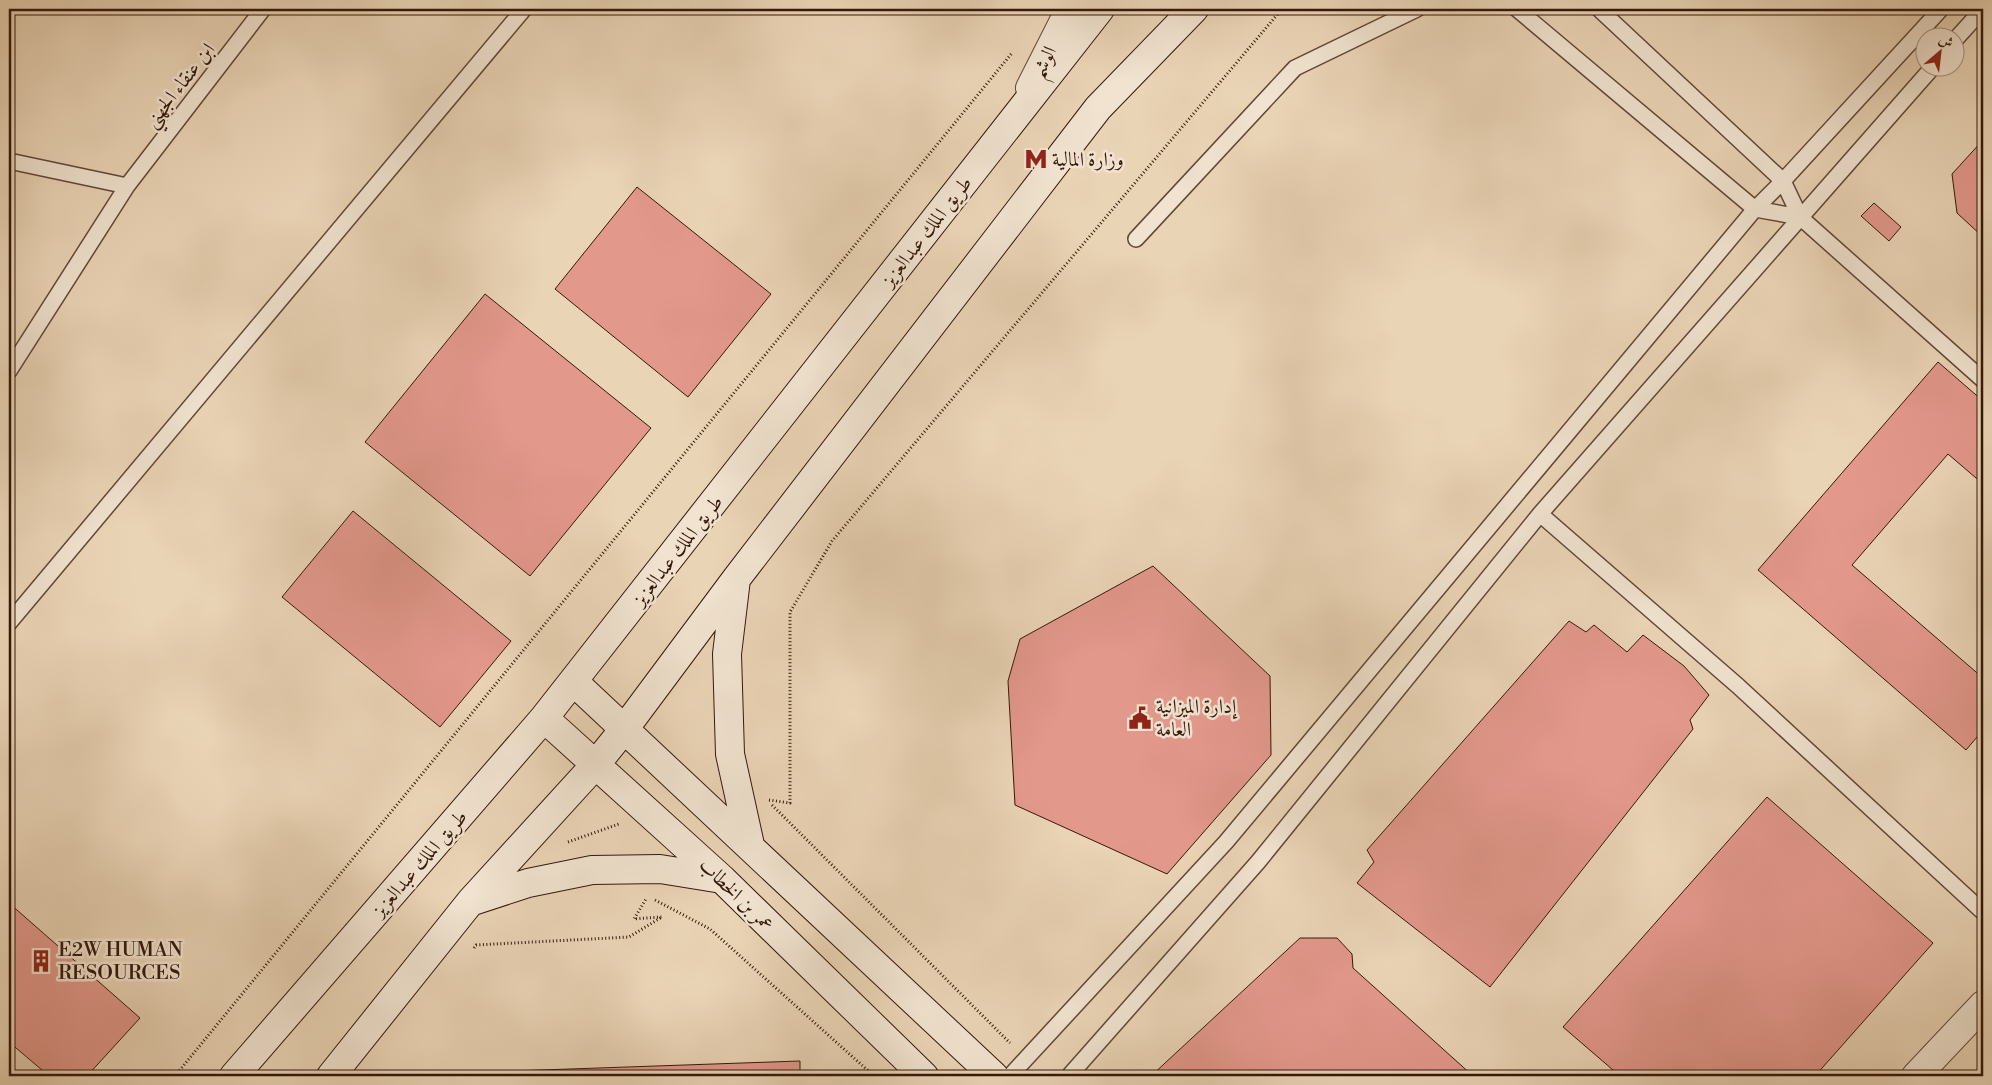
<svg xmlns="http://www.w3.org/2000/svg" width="1992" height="1085" font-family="'Libre Bodoni',Amiri,serif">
<rect width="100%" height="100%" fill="#ead4b6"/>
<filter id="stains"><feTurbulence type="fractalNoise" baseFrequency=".004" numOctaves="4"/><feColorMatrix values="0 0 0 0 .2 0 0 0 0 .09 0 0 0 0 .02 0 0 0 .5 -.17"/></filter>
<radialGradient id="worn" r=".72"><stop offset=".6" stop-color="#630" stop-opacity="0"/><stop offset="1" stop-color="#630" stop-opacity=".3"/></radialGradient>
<path fill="#e3988c" stroke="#34180b" d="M9 9H20L9 21Z
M1983 140V237L1957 213 1952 174Z
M637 187 771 294 688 397 555 289Z
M1874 203 1901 227 1889 241 1861 216Z
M485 294 651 428 530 576 365 442Z
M1938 362 1983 401V484L1948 454 1852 565 1983 678V730L1966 750 1758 570Z
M353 511 511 641 440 727 282 597Z
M1153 566 1270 676 1271 755 1167 874 1015 805 1008 681 1020 639Z
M1569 621 1586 632 1594 625 1627 652 1643 635 1684 666 1709 695 1690 720 1693 729 1490 987 1357 883 1374 862 1367 850Z
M1767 797 1933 943 1815 1076H1620L1563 1027Z
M9 903 140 1018 87 1076H49L9 1042Z
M1300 938H1337L1352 954 1353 968 1473 1076H1151Z
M800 1061V1076H396L397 1075Z"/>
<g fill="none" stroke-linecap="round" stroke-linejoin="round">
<defs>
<path id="service" d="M1517 9 1755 209 1800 217
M1599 9 1783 181 1800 217 1983 380
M1954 41 1983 9
M9 161 127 186
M1136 239 1295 68 1417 9
M9 371 127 186 263 9
M1540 514 1738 686 1983 912
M9 623 524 9
M1010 1076 1226 842 1755 209 1783 181 1941 9
M1069 1076 1258 862 1540 514 1932 68"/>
<path id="minor" d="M1916 1076 1983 1005"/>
<path id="tertiary" d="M1030 88 1070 9"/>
<path id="secondary" d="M736 579 727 654 730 754 750 845
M574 682 994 1076
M544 718 722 879 924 1076
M473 901 528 883 592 870 660 869 722 879
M234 1076 544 718 1100 9
M331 1076 471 901 596 764 625 728 736 579 1098 108 1194 9"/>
</defs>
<use href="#service" stroke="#624736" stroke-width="18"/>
<use href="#minor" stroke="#624736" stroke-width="30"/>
<use href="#tertiary" stroke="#624736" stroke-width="30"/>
<use href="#secondary" stroke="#34180b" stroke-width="30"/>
<path stroke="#34180b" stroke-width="3" stroke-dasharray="1 2.5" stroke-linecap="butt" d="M769 800 790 803V612L832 541 1282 9
M772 805 1010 1043
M568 842 619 824
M655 900 710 929 874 1076
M474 948 476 945 629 937 662 917 634 919 646 899
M175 1076 1012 53"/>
<use href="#service" stroke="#f1e3d0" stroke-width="15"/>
<use href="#minor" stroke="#f1e3d0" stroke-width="28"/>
<use href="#tertiary" stroke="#f1e3d0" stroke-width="28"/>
<use href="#secondary" stroke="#f1e3d0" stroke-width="28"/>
</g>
<defs>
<symbol id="metro-bare" viewBox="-9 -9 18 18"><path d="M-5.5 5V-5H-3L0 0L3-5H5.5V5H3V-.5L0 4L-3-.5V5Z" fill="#8f2418" stroke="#f1e3d0" stroke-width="2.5" paint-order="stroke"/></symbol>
<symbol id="civic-bare" viewBox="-9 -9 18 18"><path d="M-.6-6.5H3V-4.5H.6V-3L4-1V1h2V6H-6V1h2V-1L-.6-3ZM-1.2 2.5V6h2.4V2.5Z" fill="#8f2418" stroke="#f1e3d0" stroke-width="2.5" paint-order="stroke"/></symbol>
<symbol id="building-bare" viewBox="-9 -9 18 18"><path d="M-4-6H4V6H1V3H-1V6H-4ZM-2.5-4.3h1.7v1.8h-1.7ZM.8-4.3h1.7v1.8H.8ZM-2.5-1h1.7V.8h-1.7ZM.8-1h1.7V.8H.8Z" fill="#8f2418" stroke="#f1e3d0" stroke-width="2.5" paint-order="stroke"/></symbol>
</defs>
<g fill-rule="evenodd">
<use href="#metro-bare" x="1020" y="143" width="32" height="32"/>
<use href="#civic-bare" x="1124" y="702" width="32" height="32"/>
<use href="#building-bare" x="25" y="945" width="32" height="32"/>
</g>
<g text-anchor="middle" stroke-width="5" stroke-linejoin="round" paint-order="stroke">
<g font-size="20" fill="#34180b" stroke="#f1e3d0">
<text transform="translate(1043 62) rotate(-63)" y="7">الوشم</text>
<text transform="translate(179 85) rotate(-52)" y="7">ابن عنقاء الجهني</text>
<text transform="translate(926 231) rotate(-52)" y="7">طريق الملك عبدالعزيز</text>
<text transform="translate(677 550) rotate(-52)" y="7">طريق الملك عبدالعزيز</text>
<text transform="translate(419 863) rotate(-49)" y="7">طريق الملك عبدالعزيز</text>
<text transform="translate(737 894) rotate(44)" y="7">عمر بن الخطاب</text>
</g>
<g font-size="20" fill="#34180b" stroke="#f1e3d0" text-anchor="start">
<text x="1052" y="166">وزارة المالية</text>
<text x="1156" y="713">إدارة الميزانية<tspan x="1156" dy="23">العامة</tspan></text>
<text x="58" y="956">E2W HUMAN<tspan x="58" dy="23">RESOURCES</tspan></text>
</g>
</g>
<rect width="1992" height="1085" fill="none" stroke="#ead4b6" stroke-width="30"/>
<rect x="10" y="10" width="1972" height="1065" fill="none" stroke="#34180b" stroke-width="2.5"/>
<rect x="15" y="15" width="1962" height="1055" fill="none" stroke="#34180b"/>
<g transform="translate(1940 52) rotate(28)"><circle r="24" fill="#f1e3d0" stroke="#a59281"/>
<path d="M0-4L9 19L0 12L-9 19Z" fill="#8f2418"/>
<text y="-8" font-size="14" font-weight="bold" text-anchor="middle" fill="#34180b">ش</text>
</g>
<rect width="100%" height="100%" filter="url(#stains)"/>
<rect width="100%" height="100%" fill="url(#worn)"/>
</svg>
